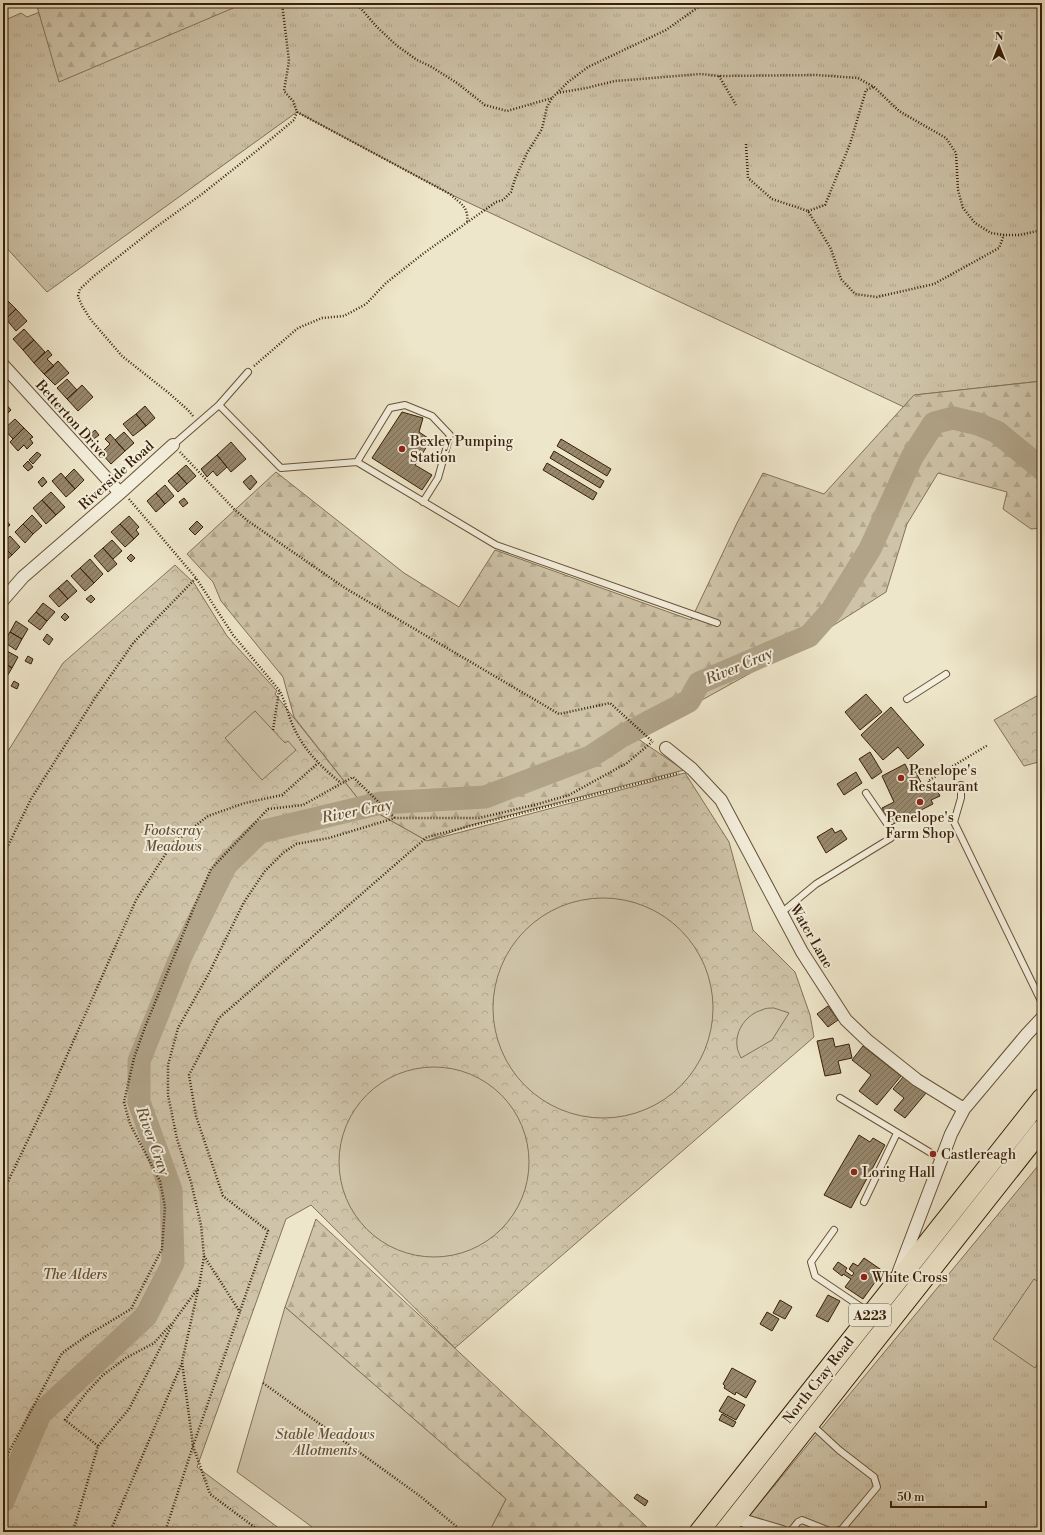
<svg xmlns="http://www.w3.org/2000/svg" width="1045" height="1535" font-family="'Libre Bodoni',serif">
<defs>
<pattern id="grass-tufts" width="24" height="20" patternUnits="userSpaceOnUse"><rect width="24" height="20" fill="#cfc4a9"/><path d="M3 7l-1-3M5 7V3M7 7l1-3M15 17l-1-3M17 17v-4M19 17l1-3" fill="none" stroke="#b2a890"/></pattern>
<pattern id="forest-firs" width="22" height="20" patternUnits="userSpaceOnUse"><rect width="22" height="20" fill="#cfc4a9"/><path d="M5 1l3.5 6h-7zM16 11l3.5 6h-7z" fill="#b2a890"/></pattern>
<pattern id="park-crowns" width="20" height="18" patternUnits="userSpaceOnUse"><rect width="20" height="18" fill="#cfc4a9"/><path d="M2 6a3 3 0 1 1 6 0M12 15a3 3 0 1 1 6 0" fill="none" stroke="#b2a890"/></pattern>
<pattern id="building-hatch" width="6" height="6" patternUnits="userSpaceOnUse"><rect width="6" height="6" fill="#97876c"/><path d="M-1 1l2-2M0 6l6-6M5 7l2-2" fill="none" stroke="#7c6e57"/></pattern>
</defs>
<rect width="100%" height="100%" fill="#eee6ca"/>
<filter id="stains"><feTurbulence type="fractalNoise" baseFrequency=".005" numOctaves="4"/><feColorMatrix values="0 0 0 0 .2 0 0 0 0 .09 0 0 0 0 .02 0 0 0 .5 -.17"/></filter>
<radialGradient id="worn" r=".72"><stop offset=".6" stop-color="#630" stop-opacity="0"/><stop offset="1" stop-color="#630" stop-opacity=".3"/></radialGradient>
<path fill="url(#grass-tufts)" stroke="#847258" d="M63 3H1042V381L915 395 904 407 450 194 297 112 47 292 3 244V21L21 13 27 17Z
M1042 1161V1532H736Z"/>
<path fill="url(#forest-firs)" stroke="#847258" d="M36 3H245L59 82Z
M1042 381V528L1031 529 1003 509 1007 492 938 473 907 524 886 592 812 639 646 731 650 716 619 726 684 770 471 825 427 841 363 805 294 717 283 677 221 601 213 582 187 554 276 472 404 573 459 607 495 550 691 620 737 523 763 473 824 494 914 395Z
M316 1219 647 1527 644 1532H489L506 1499 285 1307Z"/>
<path fill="url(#park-crowns)" stroke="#847258" d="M175 565 194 583 227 636 277 691 275 694 363 805 427 841 685 773 729 842 753 930 795 972 810 1015 814 1037 455 1348 311 1205 286 1219 197 1467 284 1532H3V759L63 663Z
M1042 693V761L1024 766 994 720Z"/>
<path fill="#cfc4a9" stroke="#847258" d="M255 711 285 743 288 741 296 750 262 780 225 738Z
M493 1008a110 110 0 1 1 220 0a110 110 0 1 1-220 0Z
M774 1008 789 1013 772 1040 741 1058C740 1055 737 1050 737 1046 735 1030 747 1014 762 1010 765 1008 770 1008 774 1008Z
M339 1162a95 95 0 1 1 190 0a95 95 0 1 1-190 0Z
M1034 1279 1042 1284V1357L1035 1368 993 1339Z
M285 1307 506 1499 489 1532H319L237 1472Z"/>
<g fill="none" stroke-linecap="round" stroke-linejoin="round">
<path stroke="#b0a388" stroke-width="23" d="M3 1501 40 1414 146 1316 173 1263 171 1190 139 1102V1061L181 956 226 865 260 832 381 803 485 797 590 757 622 736 689 701 699 683 809 636 832 610 870 549 912 457 934 423 953 418 978 424 997 432 1042 469"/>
</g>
<path fill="url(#building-hatch)" stroke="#382007" d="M8 301 16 309 6 319 3 317V306Z
M16 309 27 321 16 331 6 319Z
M24 329 34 340 23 350 13 339Z
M34 340 45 352 34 363 23 350Z
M48 350 52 355 47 359 54 366 44 374 34 363Z
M58 361 69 373 55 385 44 374Z
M67 379 77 390 67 399 57 388Z
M82 385 93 397 78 411 67 399Z
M4 402 11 410 3 418V402Z
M145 406 155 418 146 426 136 414Z
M402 412 423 418 419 432 431 440 415 465 432 475 422 490 372 458Z
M136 414 146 426 133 436 123 424Z
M15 419 24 428 13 439 4 429Z
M24 428 33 437 30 439 33 443 27 449 24 445 18 451 10 442Z
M95 430 99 435 91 441 87 437Z
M124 432 134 443 125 451 115 440Z
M110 434 125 451 111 464 101 453 110 444 105 439Z
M561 439 611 469 607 476 557 446Z
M231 442 246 459 231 472 217 455Z
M554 451 604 481 600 488 550 458Z
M37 452 41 455 33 464 29 460Z
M217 455 227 467 217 476 213 471 207 477 201 469Z
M28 461 33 467 28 471 23 466Z
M547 463 597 493 593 500 543 470Z
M186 465 196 476 187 484 177 473Z
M74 469 84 480 75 489 65 478Z
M61 473 75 489 66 497 52 481Z
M177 473 187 484 178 492 168 481Z
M3 474 8 479 3 484Z
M251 475 257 482 250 490 243 482Z
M43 477 47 482 42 487 38 482Z
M165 485 174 496 165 504 156 493Z
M51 492 65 507 56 515 42 500Z
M156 493 165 504 156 512 147 501Z
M184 498 188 503 183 507 179 502Z
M42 500 56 515 46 524 33 508Z
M32 515 42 526 33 534 23 524Z
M129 516 139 527 136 530 139 534 134 539 120 524Z
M6 520 10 525 5 529 3 527V523Z
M197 521 203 527 195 535 189 529Z
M23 524 33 534 25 543 15 532Z
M120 524 134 539 125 547 111 532Z
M3 534 7 539 10 536 20 547 12 555 3 546Z
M112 540 122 551 113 559 103 548Z
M3 546 12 555 3 563Z
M103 548 117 564 108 572 94 556Z
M131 554 135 558 131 562 127 558Z
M90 559 103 574 94 583 80 568Z
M80 568 94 583 85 591 71 576Z
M67 580 77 591 68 599 58 588Z
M58 588 68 599 59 607 49 596Z
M91 595 95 599 91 603 86 599Z
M43 603 55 612 47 621 36 612Z
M36 612 47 621 40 630 28 621Z
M65 613 69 617 65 621 61 617Z
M16 621 28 629 22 639 10 632Z
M10 632 22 639 16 650 4 642Z
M47 634 53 639 49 645 43 640Z
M5 650 18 657 12 668 3 662V654Z
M28 656 33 659 31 664 25 661Z
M3 662 12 668 6 678 3 676Z
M14 681 19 684 17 689 11 686Z
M866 694 882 712 860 730 845 712Z
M891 707 924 745 908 759 898 747 883 760 861 735Z
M870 752 882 772 872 779 859 759Z
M905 764 909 772 914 769 924 788 933 783 940 796 931 800 933 804 891 825 882 808 894 802 882 776Z
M856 772 862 783 844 795 837 784Z
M832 828 835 833 841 830 847 839 826 853 817 837Z
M828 1006 838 1020 828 1027 817 1014Z
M833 1038 835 1047 849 1044 852 1058 838 1061 841 1073 825 1076 817 1041Z
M863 1046 901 1076 877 1105 859 1091 871 1075 852 1060Z
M904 1076 926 1093 905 1118 894 1110 904 1098 893 1089Z
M859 1135 870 1142 873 1138 885 1145 851 1208 824 1195Z
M864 1258 883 1271 863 1299 845 1287 851 1279 843 1274 842 1276 833 1269 838 1262 847 1268 845 1271 852 1276 854 1273 849 1269 853 1263 858 1266Z
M828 1295 840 1301 828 1322 816 1316Z
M780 1300 792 1307 785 1319 773 1313Z
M767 1312 779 1319 772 1331 760 1324Z
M732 1368 756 1381 746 1398 736 1392 735 1395 724 1388 725 1386 723 1384Z
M728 1396 745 1405 736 1420 719 1411Z
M722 1414 736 1422 733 1427 719 1420Z
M637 1494 648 1501 645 1506 634 1498Z"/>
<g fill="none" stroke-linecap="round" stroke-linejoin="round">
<defs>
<path id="lane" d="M219 405 281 468 357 462 496 545 717 623
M173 445 219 405 248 372
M357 462 390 408 405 405 432 416 450 435 438 478 423 502
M907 699 946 674
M961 785V798L954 822 1042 1003
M781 913 816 884 891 838 892 831 866 793
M840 1098 941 1159
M864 1202 897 1133
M834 1230 811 1262 815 1276 870 1313
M811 1424 839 1450 874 1477 877 1487 842 1529 834 1532
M790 1532 798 1522 802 1520 832 1532"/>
<path id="street" d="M3 365 120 493
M3 600 23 577 120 493 173 445
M666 748 692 769 721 800 802 952 846 1020 868 1041 917 1080 964 1109
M899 1271 951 1134 964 1109 1027 1034 1042 1018
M735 1518 782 1532"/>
<path id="primary" d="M699 1532 1042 1098
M724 1532 1042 1129"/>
</defs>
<use href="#lane" stroke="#665238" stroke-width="8"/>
<use href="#street" stroke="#665238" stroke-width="14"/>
<use href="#primary" stroke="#382007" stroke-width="21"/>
<path stroke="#382007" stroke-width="2.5" stroke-dasharray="1 2" stroke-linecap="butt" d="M282 3 289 61 284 91 293 101 297 112 450 194C461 204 469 207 467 223
M356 3 377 27 396 45 417 60 430 66 457 83 485 105 507 111 552 98
M719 76 736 105
M557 93 586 88 615 81 701 74 719 76 817 75 858 78 874 87 899 111 946 138 956 153 958 190 963 208 975 223 991 233 1004 235H1019L1042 230
M746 144 748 178 772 199 808 211 831 249 841 279 855 294 877 297 934 284 999 248 1004 235
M808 211 825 205 850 144 866 90 874 87
M254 366 298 328 322 318 344 316 366 304 386 283 424 253 496 202 503 200 511 192 515 179 527 153 542 129 547 107 552 98 568 82 588 67 666 30 704 3
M193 416 188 410 170 394 122 356 91 320 82 306 78 296 80 289 94 276 156 227 202 194 259 149 294 120 297 112
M180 452 234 509 248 521 345 588 559 714 610 703 653 742
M129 499 196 578 233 635 279 690C286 702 288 716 294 728 304 750 322 768 341 783
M273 730 279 691
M930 785 928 781 988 745
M3 856 31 799 95 698 134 642 196 578
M3 1192 49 1096 136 900 172 844 208 816 245 803 282 795 318 763
M204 1256 240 1312
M198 1290 182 1362 193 1446 210 1494 261 1532
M263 1383 420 1496 463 1532
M98 1446 65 1420 87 1392 103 1375 126 1358 154 1343 171 1324
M3 1463 62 1353 88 1335 131 1309 162 1249 165 1207 160 1181 130 1124 124 1102 134 1058 145 1027 195 905 211 869 268 809 303 805 353 777 395 818
M73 1532 98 1446 129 1409 174 1321 199 1287 204 1256 201 1225 191 1182 177 1139 168 1095V1065L178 1028 208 975 244 902 265 871 283 853 296 844 329 838 395 818H479L538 804 569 795 627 763 652 742
M110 1532 182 1363
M165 1532 193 1446 268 1231 223 1196 196 1116 189 1075 219 1018 427 837 679 773"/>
<use href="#lane" stroke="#f4efdd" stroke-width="6"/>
<use href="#street" stroke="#f4efdd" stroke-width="12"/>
<use href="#primary" stroke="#eee6ca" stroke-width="19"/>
</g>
<g fill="#8f2418" stroke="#f4efdd" stroke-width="1.5">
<circle cx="402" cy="449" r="4"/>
<circle cx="901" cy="778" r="4"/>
<circle cx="920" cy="802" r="4"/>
<circle cx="933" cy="1154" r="4"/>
<circle cx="854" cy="1172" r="4"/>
<circle cx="864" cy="1277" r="4"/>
</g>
<g text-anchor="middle" stroke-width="4" stroke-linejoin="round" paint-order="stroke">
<rect fill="#f4efdd" stroke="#705e47" stroke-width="1" x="849" y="1304" width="42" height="22" rx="3"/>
<g font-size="13" font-weight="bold" fill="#382007">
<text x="870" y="1320">A223</text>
</g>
<g font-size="14" fill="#382007" stroke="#f4efdd">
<text transform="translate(72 419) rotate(48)" y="5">Betterton Drive</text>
<text transform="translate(116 475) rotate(-42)" y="5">Riverside Road</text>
<text transform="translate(812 936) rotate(60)" y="5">Water Lane</text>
<text transform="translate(818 1380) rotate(-52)" y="5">North Cray Road</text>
</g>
<g font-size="14" fill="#382007" stroke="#f4efdd" text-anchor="start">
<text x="410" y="446">Bexley Pumping<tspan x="410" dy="16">Station</tspan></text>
<text x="909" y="775">Penelope's<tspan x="909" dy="16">Restaurant</tspan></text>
<text x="920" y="822" text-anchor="middle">Penelope's<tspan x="920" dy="16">Farm Shop</tspan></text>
<text x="941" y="1159">Castlereagh</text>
<text x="862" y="1177">Loring Hall</text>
<text x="872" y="1282">White Cross</text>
</g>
<g font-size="14" font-style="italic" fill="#655138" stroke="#f4efdd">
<text x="173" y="835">Footscray<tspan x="173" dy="16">Meadows</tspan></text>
<text x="75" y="1279">The Alders</text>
<text x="325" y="1439">Stable Meadows<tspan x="325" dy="16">Allotments</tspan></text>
</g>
<g font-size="15" font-style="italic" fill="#624e34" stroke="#f4efdd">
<text transform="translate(739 666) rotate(-23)" y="5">River Cray</text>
<text transform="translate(357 811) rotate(-11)" y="5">River Cray</text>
<text transform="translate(153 1141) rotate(70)" y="5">River Cray</text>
</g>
</g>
<rect width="1045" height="1535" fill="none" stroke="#eee6ca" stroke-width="16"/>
<rect x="4" y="4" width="1037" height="1527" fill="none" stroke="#382007" stroke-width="2"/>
<rect x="8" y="8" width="1029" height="1519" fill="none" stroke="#382007"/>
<g transform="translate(999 46)" stroke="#f4efdd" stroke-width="3" paint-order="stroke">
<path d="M0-3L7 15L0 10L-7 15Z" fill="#382007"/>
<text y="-6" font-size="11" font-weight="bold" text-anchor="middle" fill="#382007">N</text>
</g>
<path d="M891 1501v6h95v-6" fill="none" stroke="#382007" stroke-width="2"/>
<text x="897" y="1501" font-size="12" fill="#382007" stroke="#f4efdd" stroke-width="3" paint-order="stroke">50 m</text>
<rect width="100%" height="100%" filter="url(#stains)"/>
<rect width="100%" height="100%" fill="url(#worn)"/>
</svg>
